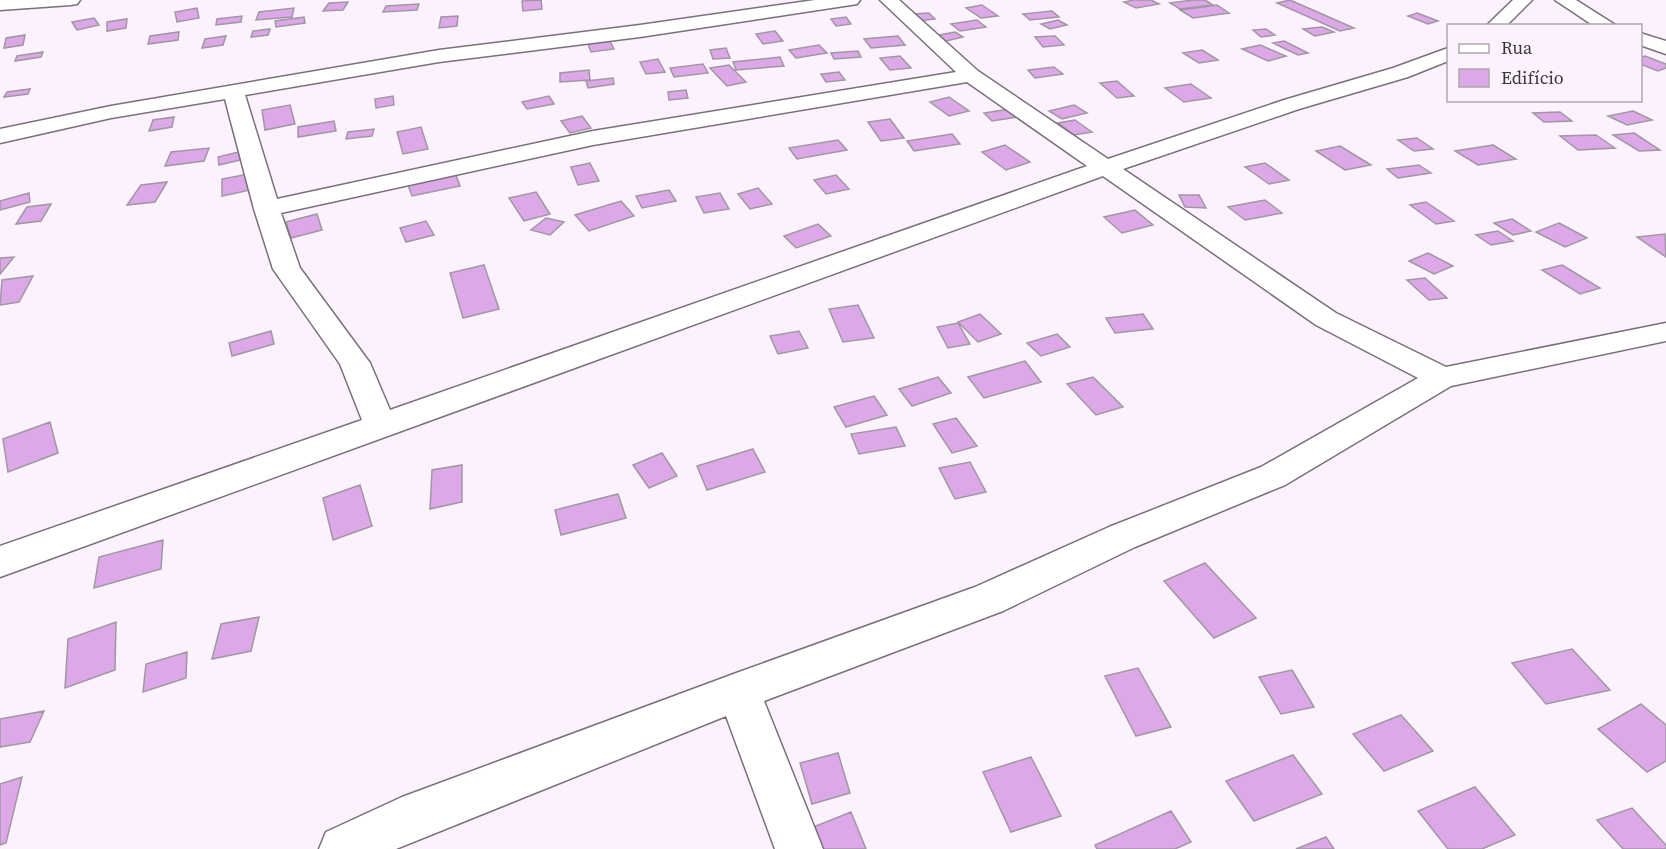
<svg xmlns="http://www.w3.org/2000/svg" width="1666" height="849" font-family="'Source Serif 4',serif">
<rect width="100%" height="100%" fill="#fcf2fd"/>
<path fill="#dda8e7" stroke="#a097a2" stroke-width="1.5" d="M541 0 542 9 523 11 522 1Z
M1134 0H1151L1159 4 1136 8 1124 2Z
M1193 0H1205L1213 5 1180 9 1170 3Z
M1290 0 1354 28 1340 31 1277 3Z
M348 2 343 10 323 11 329 3Z
M419 4 417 10 383 12 386 6Z
M982 5 998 16 981 18 966 8Z
M1217 5 1229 13 1193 18 1180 10Z
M197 8 199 18 177 22 175 12Z
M294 8 292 17 256 20 259 12Z
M1052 11 1059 17 1030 20 1023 14Z
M929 13 935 19 919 21 914 14Z
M1417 13 1438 21 1428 24 1408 16Z
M242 16 241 22 216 25 217 19Z
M458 16 457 26 439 28 441 17Z
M304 17 305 23 276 27 275 21Z
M846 17 851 24 836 26 831 19Z
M94 18 99 25 77 30 72 22Z
M127 19 126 28 107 31V22Z
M977 20 986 27 960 31 951 24Z
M1058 20 1067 25 1050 29 1041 24Z
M1322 27 1334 32 1315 36 1303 29Z
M270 29 268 35 251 37 253 31Z
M1266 29 1275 35 1261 37 1253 30Z
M775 31 783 41 763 44 756 34Z
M179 32 178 40 148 44 150 36Z
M955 32 963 37 942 42 934 36Z
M25 35 23 45 4 48 6 38Z
M226 36 223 45 202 48 205 39Z
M898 36 905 45 871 48 864 39Z
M1055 36 1064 45 1043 47 1035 37Z
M610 41 614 49 591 52 588 44Z
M1284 41 1308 53 1298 55 1273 43Z
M819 45 827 53 796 58 789 50Z
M1260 45 1286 56 1268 61 1242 49Z
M726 48 730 58 713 59 710 50Z
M1202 50 1218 60 1199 63 1183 53Z
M858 51 861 57 834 59 831 53Z
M43 52 41 57 15 61 17 56Z
M900 56 911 68 890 70 880 58Z
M1645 56 1666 64V68L1658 71 1640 64V58Z
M780 57 784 66 736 70 733 62Z
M658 59 665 72 646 74 640 62Z
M703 64 708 73 674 77 670 68Z
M729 65 746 82 727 86 710 68Z
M1054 67 1063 74 1035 78 1028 70Z
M589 70 590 80 560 82V73Z
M839 72 845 80 826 82 821 74Z
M613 78 614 84 588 88 586 81Z
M1117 81 1134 96 1117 98 1100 83Z
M1191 84 1211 98 1184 102 1165 88Z
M30 89 28 94 4 97 7 92Z
M686 90 688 98 669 100 668 92Z
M393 96 394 105 376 108 375 99Z
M549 96 554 104 527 109 522 102Z
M949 97 969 111 949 116 930 102Z
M290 105 295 124 265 130 262 110Z
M1074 105 1087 113 1062 119 1049 111Z
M1016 108 1025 116 992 121 984 113Z
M1633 111 1652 120 1627 125 1608 116Z
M1560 112 1572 121 1544 122 1533 113Z
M582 116 591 128 570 133 561 121Z
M174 117 172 127 149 131 153 120Z
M890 119 904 138 881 141 868 122Z
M1075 120 1092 132 1074 135 1058 123Z
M334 121 336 131 298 137V127Z
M421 127 428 149 403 154 397 132Z
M374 129 372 136 346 139 348 132Z
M1634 133 1660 150 1639 151 1613 135Z
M952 134 960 144 914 151 907 141Z
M1596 135 1615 148 1578 150 1560 136Z
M1417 138 1433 149 1414 151 1398 140Z
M838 140 847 150 797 159 789 148Z
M1005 145 1030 162 1006 170 982 152Z
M1493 145 1516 159 1478 165 1455 151Z
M1340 146 1371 165 1345 170 1316 151Z
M209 148 204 161 165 166 171 152Z
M243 151 245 159 219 165 218 157Z
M590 163 599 181 578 185 571 167Z
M1265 163 1289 180 1269 184 1245 167Z
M1419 165 1431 173 1398 178 1387 169Z
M254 173 255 189 222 196V179Z
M456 175 460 186 412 196 408 185Z
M836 175 849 189 826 194 814 180Z
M167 182 155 202 127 205 141 185Z
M758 188 772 204 750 209 738 194Z
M669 190 676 201 642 208 636 196Z
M536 192 550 214 524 221 509 198Z
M29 193 30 202 0 210V201Z
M720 193 729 209 704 213 696 197Z
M1179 195H1199L1206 208 1185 207Z
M1265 200 1282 213 1245 220 1228 207Z
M621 201 634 216 589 231 575 215Z
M1426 202 1454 221 1436 224 1410 205Z
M51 204 41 221 16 224 27 207Z
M1135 210 1153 225 1122 233 1104 217Z
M317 214 322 230 291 238 286 222Z
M546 218 564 222 550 235 531 230Z
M1512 219 1531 231 1513 235 1494 223Z
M426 221 434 235 406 242 400 228Z
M1559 223 1587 238 1565 247 1536 232Z
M818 224 831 236 796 248 784 236Z
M1498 231 1513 241 1491 245 1476 235Z
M1665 234 1666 257 1637 237Z
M1428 253 1453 266 1434 274 1409 261Z
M14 257 0 274V258Z
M484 265 499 309 463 318 450 273Z
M1562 265 1600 288 1580 294 1542 270Z
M33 276 19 302 0 305 2 280Z
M1425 278 1447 298 1429 300 1407 280Z
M858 305 874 338 843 342 829 309Z
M980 314 1001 334 978 342 958 322Z
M1143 314 1153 329 1115 333 1106 318Z
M958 323 970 344 948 348 937 327Z
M271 331 274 344 232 356 229 343Z
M799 331 808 348 778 354 770 336Z
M1057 334 1070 347 1041 356 1027 343Z
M1025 361 1041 382 984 398 968 377Z
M938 377 951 393 912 406 899 389Z
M1093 377 1123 407 1096 415 1067 384Z
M874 396 887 415 846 427 834 407Z
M956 418 977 446 952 453 933 424Z
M50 422 58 453 8 472 3 439Z
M896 427 905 446 859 454 851 434Z
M753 449 765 472 707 490 697 466Z
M662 453 677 476 649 488 633 465Z
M970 462 986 492 955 499 939 468Z
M462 465V502L430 509 432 470Z
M360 485 372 526 333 540 323 498Z
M618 494 626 518 561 535 555 510Z
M163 540 161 569 94 588 99 557Z
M1205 563 1256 618 1214 638 1164 581Z
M259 617 251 651 212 659 221 624Z
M116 622 115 670 65 688 68 639Z
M1572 649 1610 690 1546 704 1512 663Z
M187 652 186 678 143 692 146 664Z
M1138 668 1171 727 1136 736 1105 676Z
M1292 670 1314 707 1281 714 1259 677Z
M1641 704 1666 725V761L1647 772 1598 729Z
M44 711 30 742 0 747V719Z
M1401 715 1433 751 1384 771 1353 734Z
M838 753 850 793 812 804 800 763Z
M1293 755 1322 794 1254 821 1226 781Z
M1031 757 1061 816 1011 832 983 772Z
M22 777 6 843 0 845V784Z
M1475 787 1515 835 1482 849H1448L1418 811Z
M1632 808 1666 845V849H1623L1597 820Z
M1171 811 1191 842 1175 849H1097L1095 845Z
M851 812 866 849H813L806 830Z
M1326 837 1334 849H1296Z"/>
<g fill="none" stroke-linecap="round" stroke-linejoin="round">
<defs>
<path id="minor" d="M0 0H80L77 4 71 5 0 10Z
M815 0H860L857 4 851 5 640 37 439 62 245 95 277 199 593 131 956 72 880 0H899L978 71 1108 159 1284 100 1393 68 1448 48V61L1408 77 1299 109 1123 169 1336 313 1446 367 1666 323V341L1451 386 1285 485 1135 547 1003 611 764 701 823 849H775L726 716 396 849H319L326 832 402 797 739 672 975 587 1109 527 1261 467 1418 378 1316 325 1103 176 0 577V546L362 420 340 364 273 269 254 209 225 99 111 118 0 143V129L111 106 439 50 640 25ZM967 82 1087 166 390 410 370 363 300 268 281 213 593 145Z
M1513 0H1532L1506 26H1486Z
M1555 0H1576L1617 26H1594Z
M1640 33 1666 41V54L1640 45Z"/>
</defs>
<use href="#minor" stroke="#79707a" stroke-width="3"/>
<use href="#minor" fill="#fff" fill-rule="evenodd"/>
</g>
<rect x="1447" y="24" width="195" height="78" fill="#fcf2fd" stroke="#aea7af" stroke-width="1.5"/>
<rect x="1459" y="44" width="30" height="9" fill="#ffffff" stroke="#aea7af" stroke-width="1.5"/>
<text x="1501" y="54" font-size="18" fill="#3a373b">Rua</text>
<rect x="1459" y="69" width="30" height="18" fill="#dda8e7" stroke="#aea7af" stroke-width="1.5"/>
<text x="1501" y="84" font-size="18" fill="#3a373b">Edifício</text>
</svg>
